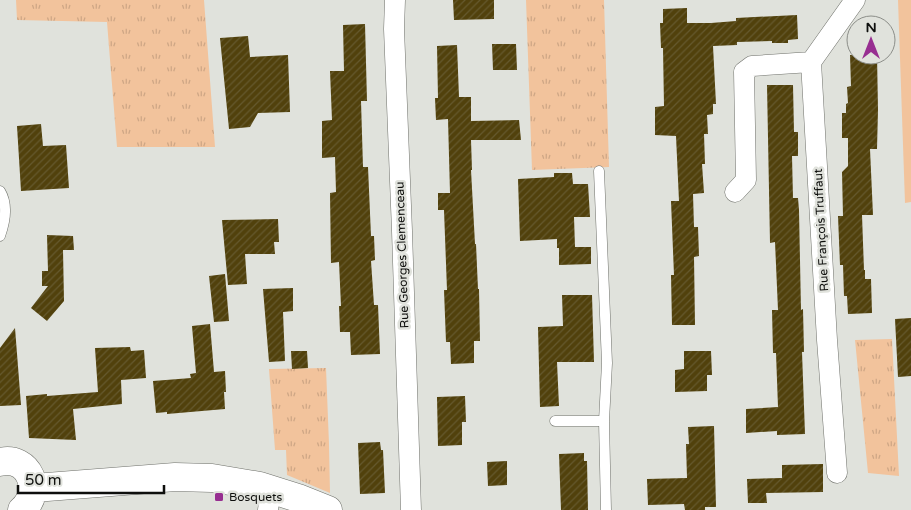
<svg xmlns="http://www.w3.org/2000/svg" width="911" height="510" font-family="'Varela Round',sans-serif">
<defs>
<pattern id="grass-tufts" width="24" height="20" patternUnits="userSpaceOnUse" patternTransform="scale(1.25)"><rect width="24" height="20" fill="#f2c39c"/><path d="M3 7l-1-3M5 7V3M7 7l1-3M15 17l-1-3M17 17v-4M19 17l1-3" fill="none" stroke="#cea685"/></pattern>
<pattern id="building-hatch" width="6" height="6" patternUnits="userSpaceOnUse" patternTransform="scale(1.25)"><rect width="6" height="6" fill="#51410c"/><path d="M-1 1l2-2M0 6l6-6M5 7l2-2" fill="none" stroke="#65592e"/></pattern>
</defs>
<rect width="100%" height="100%" fill="#e0e2dc"/>
<path fill="url(#grass-tufts)" d="M16 0H204L215 147H117L107 22 17 20Z
M526 0H604L609 167 532 170Z
M892 339 899 476 868 473 855 340Z
M326 368 329 444 330 493 287 475 286 450H275L269 369Z"/>
<path fill="#f2c39c" d="M898 0H911V202L905 203Z"/>
<path fill="url(#building-hatch)" d="M453 0H494V19L454 20Z
M687 8V23H711L736 21V18L797 15 798 39 788 40V43H772V41L737 42V45L713 46 716 104H713V114L707 115 708 134H704L705 164H702L704 193 693 194 694 227H698L699 256 694 257 695 325H672L671 275H674L671 201H679L676 136 655 135V107L664 106 663 48H661L660 23H663V9Z
M365 24 367 101H361L363 167H368L371 236H374L375 260 371 261 374 305H378L380 354 351 355 350 332H340L339 306H341L339 262 331 263 330 193 336 192 335 157 322 158V121L332 120 330 71H344L343 25Z
M248 36 250 57 288 55 290 112 258 113 250 127 229 129 220 38Z
M492 44H516L517 70H493Z
M457 45 459 97H471V121L519 120 521 140H471L472 170H471L475 244H476L478 289H479L480 341H474V363L451 364 450 342H446L444 290H447L444 210H438V193H450L448 119 436 120 435 98H438L437 46Z
M850 55H877L878 110 877 149H870L873 215H862L864 270H865V279H871L872 313 848 314 847 296H844L843 265H840L838 216H843L842 172 848 166V138H842V113H846V104L848 103 847 87 851 86Z
M767 85H793L794 132H798V156H792L793 198H798L799 210 801 310 803 309 804 352H802L805 434 777 435V431L746 433V409L778 407 776 353H773L772 310H778L775 242 770 243Z
M41 124 43 146 66 145 69 188 21 191 17 126Z
M554 173H572L573 184H588L590 217H574L575 247H591V264L559 265V248H557V239L520 241 518 179 554 177Z
M278 219 279 242H274L275 254H245L247 284 228 285 222 220Z
M47 235 73 236 74 250H63L64 301 47 321 31 308 48 286H42V271H48Z
M225 274 229 321 214 322 209 276Z
M293 288V311L283 312 285 361 269 362 263 289Z
M562 295H592L594 362H557L559 406 540 407 538 327 563 326Z
M911 318V376L898 377 895 319Z
M210 324 214 372 225 371 226 392H224L225 409 167 414V412L156 413 153 381 191 378 190 374 196 373 192 326Z
M15 328 21 405 0 406V348Z
M130 347 131 351 144 350 146 378 121 380 122 404 73 409 76 440 29 438 26 396 47 394V396L98 392 95 348Z
M291 351H307L308 368 292 369Z
M684 351H711L712 375H707V391L675 392V370L684 369Z
M465 396 466 422H462V445L438 446 437 397Z
M714 426 716 507H705V510H685L684 504 648 505 647 479 687 478 686 444H689L688 427Z
M380 442 381 450H383L385 493 360 494 358 443Z
M584 453V461H587L588 510H561L559 454Z
M507 461V485L488 486 487 462Z
M823 464V492L766 493 767 503H748L747 479 782 478V465Z"/>
<g fill="none" stroke-linecap="round" stroke-linejoin="round">
<defs>
<path id="lane" d="M599 171 607 363 604 421
M0 191C8 204 5 222 0 236
M555 421H604L606 510"/>
<path id="street" d="M395 0 394 29 402 231 411 510
M735 192 746 180 744 72 752 66 811 62
M837 473 827 340 811 62 855 0
M268 510 271 489"/>
<path id="secondary" d="M0 462C29 455 44 491 22 510
M34 488 175 477 212 478 260 486 298 498 328 510"/>
</defs>
<use href="#lane" stroke="#6f716b" stroke-width="11"/>
<use href="#street" stroke="#6f716b" stroke-width="21"/>
<use href="#secondary" stroke="#6f716b" stroke-width="29"/>
<use href="#lane" stroke="#fff" stroke-width="10"/>
<use href="#street" stroke="#fff" stroke-width="20"/>
<use href="#secondary" stroke="#fff" stroke-width="28"/>
</g>
<rect fill="#972e91" stroke="#e0e2dc" stroke-width="2" x="214" y="492" width="10" height="10" rx="2.5"/>
<g text-anchor="middle" stroke-width="5" stroke-linejoin="round" paint-order="stroke">
<g font-size="12" fill="#0e0f0d" stroke="#e0e2dc">
<text transform="translate(821 230) rotate(-93)" y="4">Rue François Truffaut</text>
<text transform="translate(402 255) rotate(-92)" y="4">Rue Georges Clemenceau</text>
</g>
<g font-size="12" fill="#0e0f0d" stroke="#e0e2dc" text-anchor="start">
<text x="229" y="501">Bosquets</text>
</g>
</g>
<g transform="translate(871 40)"><circle r="24" fill="#e0e2dc" stroke="#8c8e89"/>
<path d="M0-4L9 19L0 12L-9 19Z" fill="#972e91"/>
<text y="-8" font-size="14" font-weight="bold" text-anchor="middle" fill="#0e0f0d">N</text>
</g>
<path d="M18 485v8h146v-8" fill="none" stroke="#0e0f0d" stroke-width="2.5"/>
<text x="25" y="485" font-size="15" fill="#0e0f0d" stroke="#e0e2dc" stroke-width="4" paint-order="stroke">50 m</text>
</svg>
